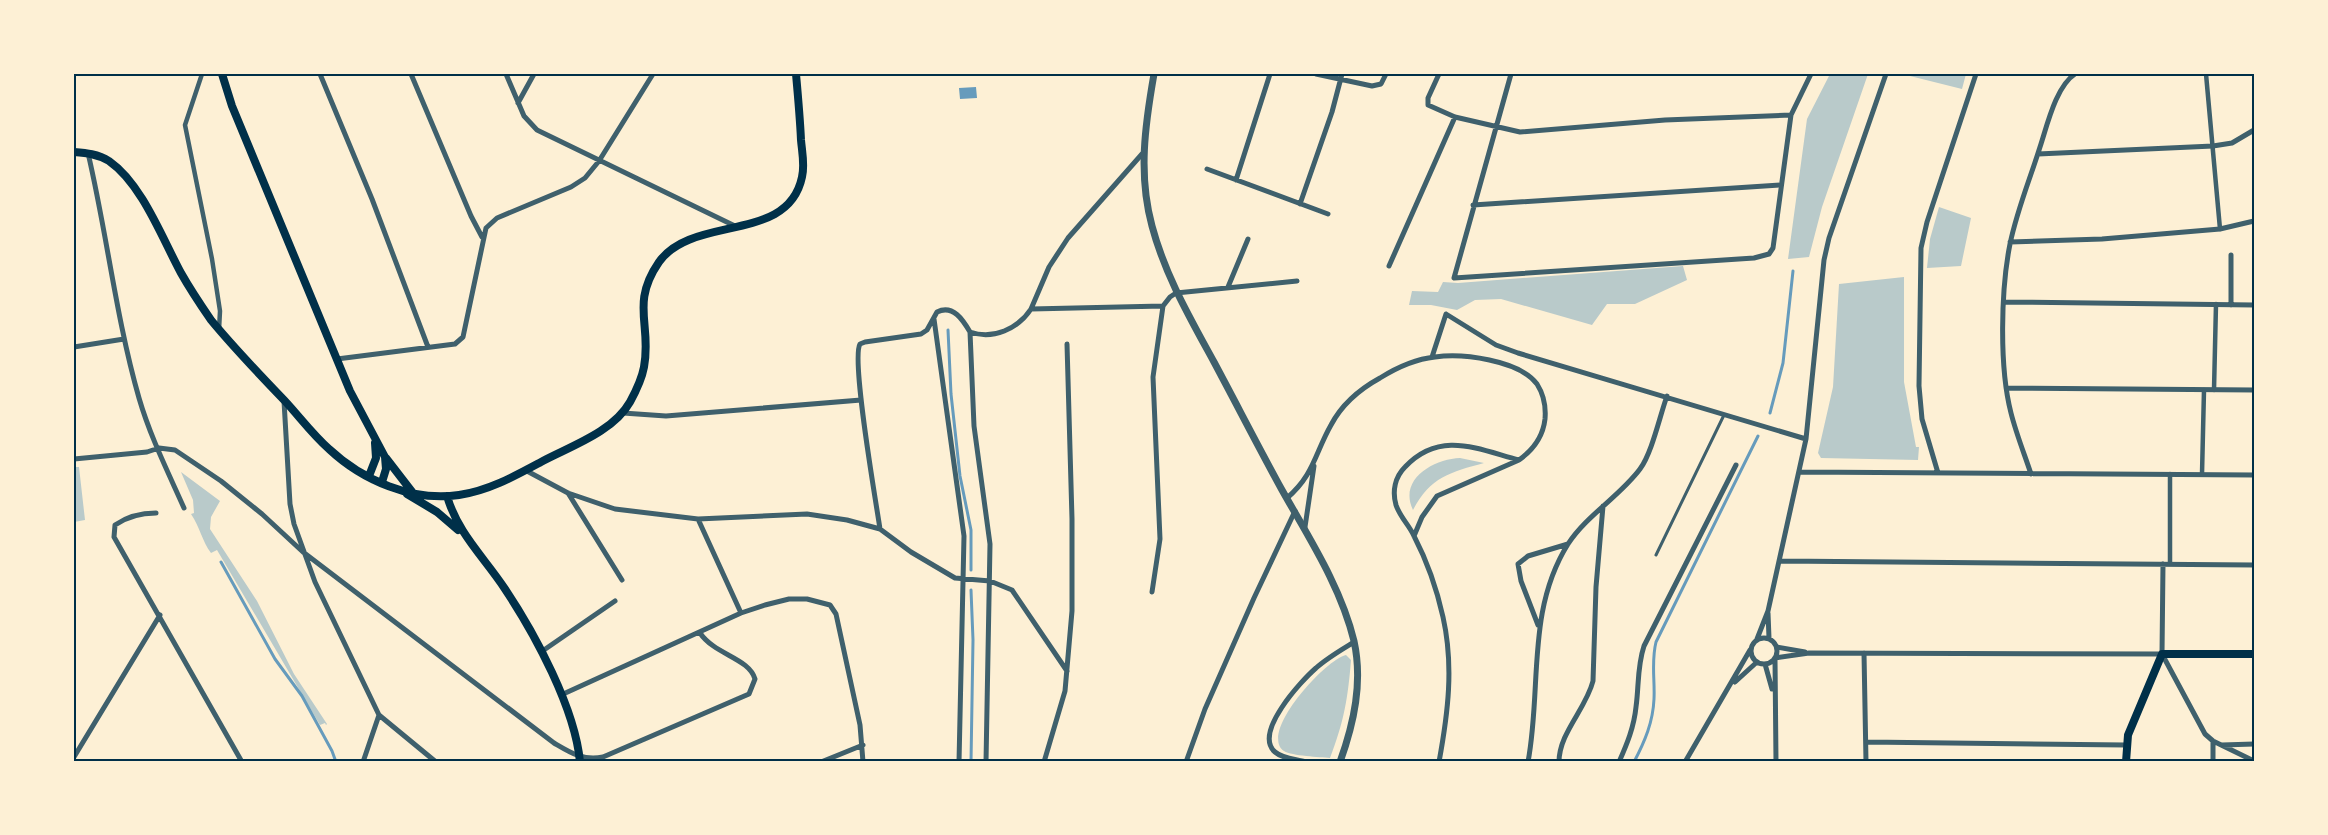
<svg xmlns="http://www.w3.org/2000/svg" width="2328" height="835" font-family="Barlow,sans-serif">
<rect width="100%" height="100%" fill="#fdf0d5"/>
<path fill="#b9caca" d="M1830 74H1868L1822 207 1809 257 1788 259 1807 119Z
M1902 74H1966L1962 89Z
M1939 207 1971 218 1961 266 1927 268 1930 239Z
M1683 266 1687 280 1635 304H1607L1592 325 1501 299 1475 300 1457 310 1431 305H1409L1412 291 1438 292 1443 282 1458 283Z
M1904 277V382L1916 447H1919L1918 460 1821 458 1818 453 1833 387 1839 284Z
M1460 458 1484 463C1451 472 1430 477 1413 510 1398 479 1434 459 1460 458Z
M74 467H79L85 520 74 522Z
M181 472 220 501 211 517 210 529 257 601 294 674 327 724 326 725 325 723 320 725 217 550 211 553C202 541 200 527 191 514L194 513 193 500Z
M1346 655 1351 660C1348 698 1344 722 1330 758 1320 757 1292 756 1284 751 1258 733 1326 659 1346 655Z"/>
<path fill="#669bbc" d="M976 87 977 98 960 99 959 88Z"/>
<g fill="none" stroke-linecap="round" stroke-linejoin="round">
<path stroke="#669bbc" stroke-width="3" d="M948 330 951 394 960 476 971 530V570
M1770 413 1783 363 1793 271
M221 562 275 659 302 696 332 751 336 762
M971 590 973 640 971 762
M1634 762C1645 741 1653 722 1654 699 1655 679 1651 662 1656 642L1758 436"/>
<path stroke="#3f606c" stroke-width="3" d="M1656 555 1724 415"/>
<path stroke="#3f606c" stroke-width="4.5" d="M202 74 185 125 212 259 220 311 219 330
M2206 74 2220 229
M2214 390 2216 304
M2202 474 2204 390
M2170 563V474"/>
<path stroke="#3f606c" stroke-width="5" d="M320 74 372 199 428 347
M411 74 471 216 482 237
M506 74 524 116 537 130 735 226
M1316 74 1372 86 1381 84 1386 74
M1439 74 1428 98V105L1455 117 1520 132 1665 120 1791 115
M1511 74 1454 278 1754 258 1769 254 1773 248 1791 115 1811 74
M518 103 534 74
M88 153C107 234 116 318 139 398 150 436 168 472 184 508
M2038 154 2213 146 2232 143 2254 130
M1207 169 1328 214
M1236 180 1270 74
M1300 204 1332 112 1342 74
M1473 205 1781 185
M2010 242 2102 239 2220 229 2254 221
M2231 255V305
M1389 266 1455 117
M1228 287 1248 239
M2004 302 2254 305
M1031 309 1049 267 1068 238 1142 154
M934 319 964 536 959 762
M970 332 974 426 990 544 986 762
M74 347 124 339
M1432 357 1446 314 1496 345 1518 353 1806 439
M337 359 455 344 463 337 486 228 497 218 571 187 585 178 599 161 653 74
M2006 388 2254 390
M284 401 290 504 294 524 315 582 379 715 436 762
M623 413 666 416 861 400
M74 459 147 452 159 448 175 450 221 481 262 514 303 552 554 743C571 753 583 761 603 757L749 694 755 679C749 658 715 655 700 633
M525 470 568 493 615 509 698 519 807 514 847 520 880 529 911 552 955 578 990 581 1012 590 1067 671
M1799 472 2254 475
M1938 473 1922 419 1919 386 1921 248 1927 222 1976 74
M2031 474C2024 453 2016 433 2011 413 1999 367 2001 289 2010 244 2017 210 2030 179 2040 147 2047 126 2056 86 2075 74
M568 493 622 580
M1287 498C1314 475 1315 453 1331 425 1342 404 1360 389 1380 378 1396 368 1416 359 1435 357 1462 353 1519 360 1537 384 1544 395 1546 407 1545 419 1543 437 1533 450 1519 460 1477 449 1440 430 1405 467 1395 477 1392 491 1396 505 1400 517 1409 525 1414 536 1427 561 1437 590 1443 617 1454 666 1448 713 1439 762
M156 513C140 513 128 516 115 525L114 537 242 762
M698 519 741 613
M1305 527 1314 466
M880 529C876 502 851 359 860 344L865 342 921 334 927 330 937 312C953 304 963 320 970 332 993 340 1018 329 1031 309L1163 306
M1414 536 1422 517 1437 496 1519 460
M1780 561 2254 565
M2163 564 2162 654 2205 734 2213 741 2254 761
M1152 592 1160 539 1153 377 1163 306 1170 297 1176 293 1297 281
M1768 613 1769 638
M1538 625 1521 581 1518 564 1528 556 1568 544
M1751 651a13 13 0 1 1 26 0a13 13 0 1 1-26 0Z
M1757 639 1768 611 1806 439 1824 260 1829 238 1886 74
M1777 647 1805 652
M541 652 615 601
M1864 653 1866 762
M1775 658 1809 653 2162 654
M1775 659 1776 762
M1765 664 1772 689
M1735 682 1757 662
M561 695 741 613 765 605 789 599H807L830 605 836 614 860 725 863 762
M2213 741V762
M1866 742 2126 745
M2222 745 2254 744
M74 757 160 615
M363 762 379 715
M821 762 863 745
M1044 762 1065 691 1072 611V519L1067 344
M1186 762 1205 709 1254 598 1295 511
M1306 762C1296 759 1283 759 1275 752 1253 733 1301 681 1316 668 1327 658 1341 650 1354 642
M1528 762C1542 688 1526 611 1568 544 1587 515 1620 496 1640 469 1652 453 1660 415 1667 396
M1559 762C1559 733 1586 709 1593 681L1596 587 1603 506
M1619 762C1627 744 1634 727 1636 707 1639 686 1637 667 1644 646L1736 465
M1685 762 1750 650"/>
<path stroke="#3f606c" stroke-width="7" d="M1154 74C1145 125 1138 175 1152 226 1165 275 1190 318 1214 362 1237 405 1259 448 1282 490 1309 538 1341 587 1354 641 1363 682 1354 723 1340 762"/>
<path stroke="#003049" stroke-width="8" d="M222 74 232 106 350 391 385 457 386 469 382 482
M74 152C86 153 98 154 109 161 142 184 162 238 181 273 190 289 200 304 211 320 234 348 259 374 284 400 299 416 312 434 329 449 362 480 412 502 459 495 488 491 515 476 541 462 571 446 613 432 630 402 636 391 642 378 644 367 652 325 630 304 659 262 693 214 788 244 802 177 805 165 802 152 801 140 800 118 798 96 796 74
M386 458 413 493
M369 476 376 458 375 443
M407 494 437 512 458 530
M447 496C458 534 484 557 505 589 535 634 575 708 580 762
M2126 762 2128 735 2162 654H2254"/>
</g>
<rect width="2328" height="835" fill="none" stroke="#fdf0d5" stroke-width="150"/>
<rect x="75" y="75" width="2178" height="685" fill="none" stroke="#003049" stroke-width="2"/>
</svg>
